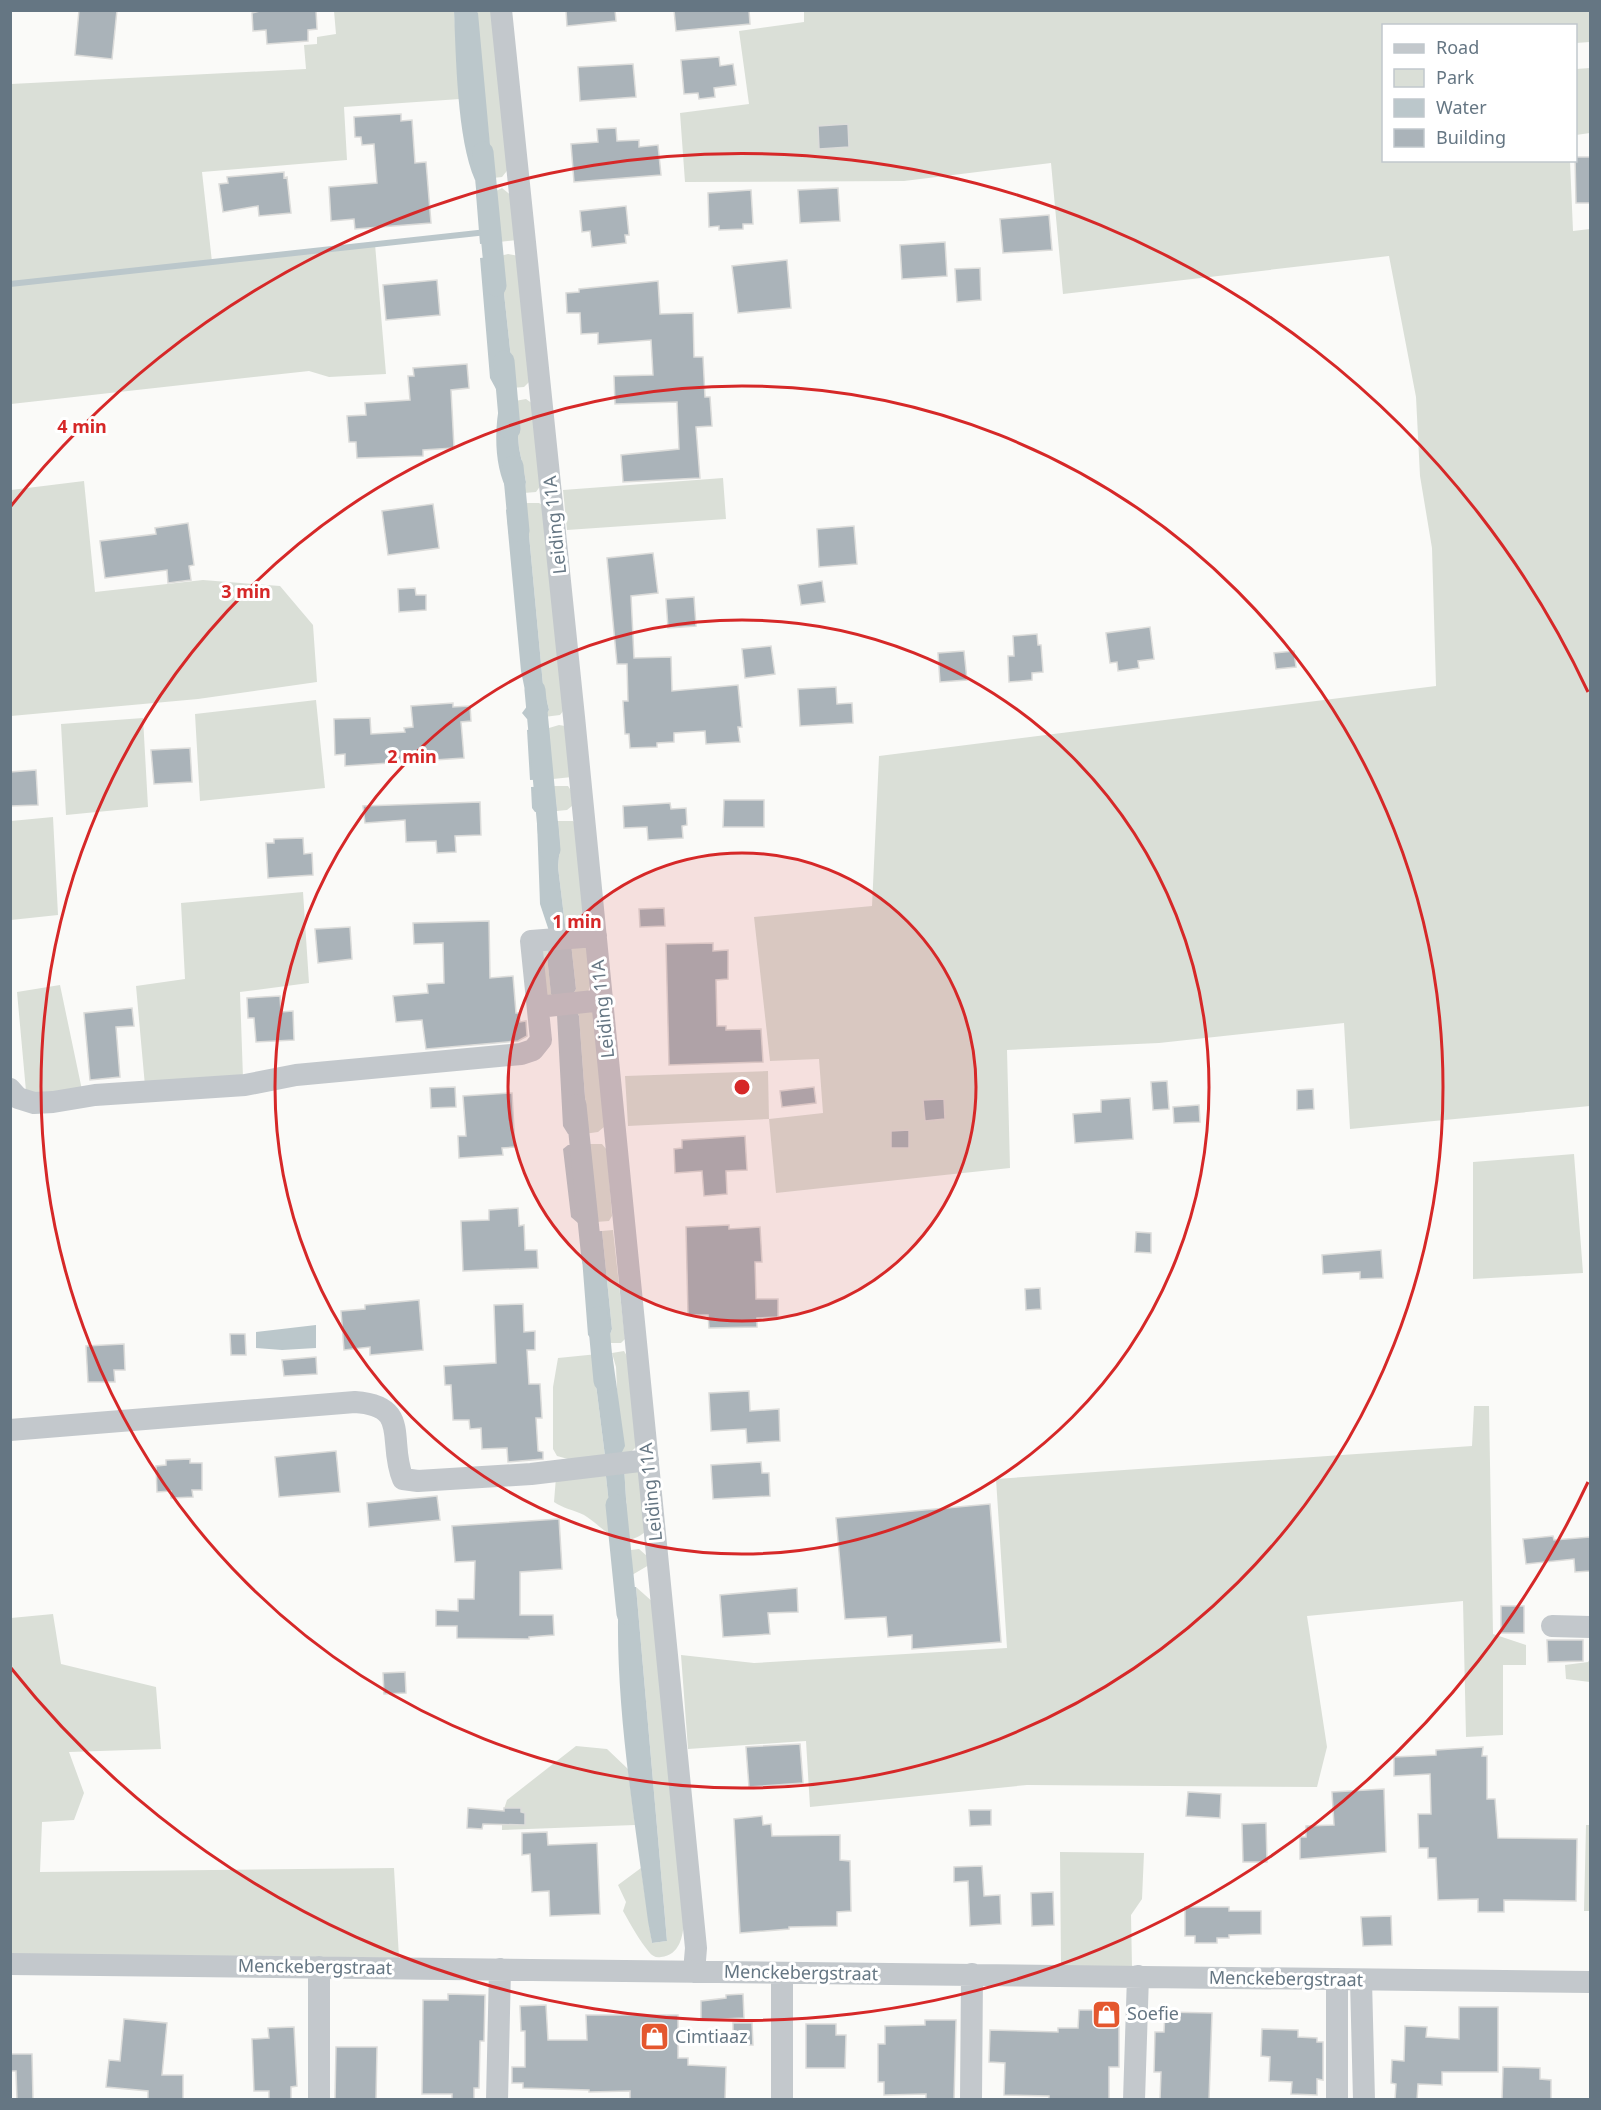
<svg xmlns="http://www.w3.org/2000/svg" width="1601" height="2110" font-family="'Noto Sans',sans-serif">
<rect width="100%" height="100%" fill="#fafaf8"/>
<path fill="#dadfd7" d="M804 10 1590 11V42L1576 43V26H1384V160L1570 161 1573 231 1590 229V1106L1350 1129 1344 1023 1159 1043 1007 1050 1010 1168 776 1193 769 1119 628 1126 625 1076 768 1071 769 1119 823 1113 819 1059 770 1061 754 917 872 906 879 756 1436 686 1432 548 1420 476 1416 397 1389 256 1063 294 1051 163 904 181 685 182 680 113 749 104 739 31 804 22Z
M334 11H454L460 99 344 107 347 160 202 172 212 262 375 244 386 374 329 377 309 371 11 404V84L306 69 304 45 317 44V37L336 34Z
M476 11H494L510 167 502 177 493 178Z
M1590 68V133L1576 135V69Z
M502 188 513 197 517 240 499 242 494 192Z
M508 254 519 256 531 380 524 387 511 388 513 377 500 256Z
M526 399 533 404 541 485 536 492 524 493 526 482 519 448 515 401Z
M723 478 726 519 567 530 563 490Z
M84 481 95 592 203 580 280 586 313 625 317 682 198 699 11 716V490Z
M526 503H539L544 506 564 710 560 715 544 717 549 710 543 685Z
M316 700 325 788 200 801 195 714Z
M143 718 148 807 66 815 61 724Z
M559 725 565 726 572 777 553 779 549 728Z
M554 786H568L572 792V806L567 810 557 811Z
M53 817 58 915 11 920V821Z
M558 821H573L577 826 585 924 581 931 566 933 558 867 560 845Z
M303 892 309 983 240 992 243 1078 145 1086 136 986 185 979 181 903Z
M571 943 586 944 591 983 588 992 571 998 576 989Z
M550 944 547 956 551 993 557 999 546 1000 539 949Z
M60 985 82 1090 36 1098 26 1091 17 992Z
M575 1008H590L595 1016 604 1127 598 1132 584 1134 587 1124 579 1016Z
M589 1144H602L607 1150 612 1216 609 1221 596 1222Z
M1574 1154 1583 1273 1473 1279V1162Z
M613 1230 625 1339 621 1343H607L612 1329 602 1231Z
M624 1351 627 1356 636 1447 628 1455 620 1456 616 1367 612 1353Z
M598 1354 594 1369 605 1456 568 1459 557 1456 553 1449V1387L558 1358Z
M1474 1406H1489L1493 1634 1526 1645V1665H1503V1735L1466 1737 1463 1601 1307 1616 1327 1747 1317 1787 1027 1785 810 1807 806 1741 688 1749 681 1655 754 1663 1007 1648 996 1479 1472 1446Z
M624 1466H638L645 1532C619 1553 604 1527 584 1515 574 1510 562 1508 554 1502L556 1477 605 1467 612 1532 628 1531Z
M639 1549 647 1556 649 1565 632 1575 631 1550Z
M636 1587 654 1603 684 1921C683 1936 680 1955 661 1957 656 1958 652 1956 649 1952 639 1940 631 1925 623 1911L626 1902 618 1885 641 1868 652 1943 667 1941Z
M53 1614 61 1664 156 1687 161 1749 69 1752 84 1793 74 1820 42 1822 40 1872 394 1868 399 1958 11 1954V1618Z
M1590 1659V1682L1566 1679 1565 1665 1588 1662Z
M576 1746 607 1749 628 1769 635 1825 502 1830V1815L507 1800Z
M1586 1825H1590V1911H1584Z
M1060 1852 1144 1853 1142 1899 1131 1915 1132 1968 1061 1966Z"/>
<path fill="#bbc7cb" d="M454 11H476L478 13 493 178 475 180C457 139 456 56 454 11Z
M494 192 499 242 480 244 476 194Z
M500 256 513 377 511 388 496 389 490 378 480 258Z
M515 401 519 448 526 482 524 493 509 494C494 469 494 430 500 402Z
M526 503 543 685 549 710 544 717 527 719 522 713 528 705 521 671 506 510 511 505Z
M542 727 549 728 553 779 530 780 527 730Z
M554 786 557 811 535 812 532 808 531 787Z
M537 821H558L560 845 558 867 566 933 550 934 540 904Z
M571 943 576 989 571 998 557 999 551 994 547 956 550 944Z
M575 1008 579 1016 587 1124 584 1134H568L563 1126 557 1015Z
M589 1144 596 1222 578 1223 571 1217 563 1149 568 1145Z
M602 1231 612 1329 607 1343 596 1344 588 1335 580 1232Z
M316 1325V1348L282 1350 256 1348V1332Z
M612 1353 625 1446 620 1456H605L594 1369 598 1354Z
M624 1466 628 1531 612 1532 605 1467Z
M619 1587H636L667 1941 652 1943 648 1921C634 1814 613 1695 619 1587Z"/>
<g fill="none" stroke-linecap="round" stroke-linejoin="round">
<path stroke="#bbc7cb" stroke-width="6" d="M10 284 487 232"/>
<path stroke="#bbc7cb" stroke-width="21" d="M483 152 496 286
M504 361 510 429
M513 466 519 531
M535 690 550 850
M576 1105 592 1259
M598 1317 604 1381
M616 1505 627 1614"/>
</g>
<path fill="#aab3b9" stroke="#dcdcda" stroke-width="1.5" d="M79 10H117L112 59 75 55Z
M264 10H316L317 29 308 30V41L267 44 266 30 253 31 252 13Z
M566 10H615L616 21 567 26Z
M674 10H749L750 24 676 31Z
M719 57 720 66 733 64 736 85 714 88 715 97 699 99 698 93 684 94 681 60Z
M633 64 636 97 580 101 578 67Z
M401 114V121L412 120 415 163 426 162 431 223 355 229 354 219 331 221 329 187 377 183 374 144 362 145 361 137H355L354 117Z
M848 124 849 147 819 149 818 126Z
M616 128 617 141 639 140V147L658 145 661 175 574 182 571 144 598 142 597 129Z
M1575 157H1590V203H1576Z
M284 172V178L287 177 291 213 259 216 258 206 223 212 219 184 228 183 227 177Z
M838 188 840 221 800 223 798 190Z
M751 190 753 224H743V229L719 230V226L709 227 708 193Z
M626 206 629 235H625L626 243 592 247 590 231 582 232 580 211Z
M1049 215 1052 250 1003 253 1000 219Z
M945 242 947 276 902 279 900 245Z
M787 260 791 308 738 313 732 266Z
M980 268 981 300 957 302 955 269Z
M437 280 440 315 386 320 383 285Z
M658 281 660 314 693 313 694 357H703L705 397H710L712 426 696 427 700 478 623 482 621 455 679 449 677 402 615 404 614 376 653 375 651 340 598 344V333L581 334 580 313H567L566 293 579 292V289Z
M467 364 469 388 451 390 454 448 423 450V456L357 458 356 442H349L347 416 366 415 365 403 410 400 408 376H414L413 368Z
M433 504 439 548 388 555 382 511Z
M188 523 194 565 189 566 191 580 168 583 167 570 105 578 100 541 156 534 155 528Z
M854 526 857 564 819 567 817 529Z
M653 553 658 593 631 596 634 658 671 657 672 691 738 685 742 727H738L740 742 706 744 705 731 674 733V742L657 743V747L630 748 629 734H625L623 701H628L627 664H617L607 558Z
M822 581 825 602 801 605 798 585Z
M415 588 416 595H426V610L399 612 398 589Z
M694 597 696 626 668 628 666 599Z
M1150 627 1154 659 1138 661 1139 668 1118 671 1117 662 1110 663 1106 633Z
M1037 634 1038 645H1041L1043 672 1032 673V680L1009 682 1008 656H1014L1013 636Z
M771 646 775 674 745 678 742 649Z
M964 651 967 680 940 682 938 653Z
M1294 651 1296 667 1276 669 1274 653Z
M836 687 837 704 852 703 853 723 800 726 798 689Z
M453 703V707L470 706 471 721 461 722 464 758 345 766V754L335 755 334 719 370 718 371 734 405 732 404 728 413 727 411 706Z
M190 748 192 782 154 784 151 750Z
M36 770 38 805 10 806V772Z
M724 800H764V827H723Z
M480 802 481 835 455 836 456 852 437 853 436 841 406 842 405 820 365 823 363 806Z
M670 803 671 809 686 808 687 825 682 826 683 838 648 840 647 827 624 828 623 806Z
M303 838 304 854 312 853 313 875 268 878 266 843H274V839Z
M664 908 665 926 640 927 639 909Z
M489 921 490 978 513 976 516 1013H519L520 1022 526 1021 527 1036 518 1041 426 1049 422 1020 396 1022 393 996 428 993 427 984 444 983 443 943 414 944 413 923Z
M350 927 352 959 318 963 315 929Z
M713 943V951L728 950V979L716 980 717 1026H726V1030L761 1029 763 1062 669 1065 666 944Z
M280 996 281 1012 293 1011 294 1040 256 1042 254 1018H248L247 998Z
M132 1008 134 1026 116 1027 120 1077 90 1080 84 1013Z
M1167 1081 1169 1109 1153 1110 1151 1082Z
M455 1087 456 1107 431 1108 430 1088Z
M814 1087 816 1103 782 1107 780 1091Z
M1313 1089 1314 1109 1297 1110V1090Z
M512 1093 515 1147 502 1148 503 1155 459 1158 458 1136H466L463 1096Z
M1130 1098 1133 1139 1075 1143 1073 1114 1101 1112V1100Z
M944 1099 945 1119 925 1121 923 1100Z
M1199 1105 1200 1122 1174 1123 1173 1107Z
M909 1130V1148H891V1131Z
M745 1136 747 1170 726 1171 727 1194 704 1196 702 1171 675 1173 674 1149 682 1148V1140Z
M518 1208 519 1226 524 1225 525 1250H537L538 1268 463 1271 461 1221 489 1220V1210Z
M729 1225V1229L760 1227 762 1262H755L756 1299H778V1317L757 1318V1327L709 1328 708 1315H688L686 1227Z
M1136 1232 1151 1233V1253L1135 1252Z
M1381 1250 1383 1278 1360 1279V1272L1323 1274 1322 1255Z
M1040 1288 1041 1309 1026 1310 1025 1289Z
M419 1300 423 1350 370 1355V1347L344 1350 341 1311 365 1309V1305Z
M523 1304 524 1332 535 1331V1350H527L529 1384H540L542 1418H536L538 1451 543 1452V1459L508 1462 507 1448 482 1449 481 1428 470 1429 469 1420H453L451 1385H445L444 1366 496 1363 494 1305Z
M230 1334H245L246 1355H231Z
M124 1344 125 1370H114L115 1382H88L86 1346Z
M316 1357 317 1374 284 1376 282 1360Z
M749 1391 750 1411 779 1409 780 1441 747 1443 746 1429 711 1431 709 1393Z
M336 1451 340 1492 279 1497 275 1457Z
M190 1459V1463H202V1490H192L193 1497 171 1498V1491L157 1492 156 1466 166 1465V1460Z
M761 1462 762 1473H769L770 1496 713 1499 711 1465Z
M437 1496 440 1520 369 1527 367 1503Z
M990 1504 1001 1642 912 1649V1635L888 1637 886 1617 845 1619 836 1518Z
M559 1519 562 1569 520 1572V1615H553L554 1635 529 1637V1639L457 1638V1626H436V1610L458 1611V1599H474L475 1561 455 1562 452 1526Z
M1553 1536 1554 1540 1590 1537V1571L1575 1572 1574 1559 1526 1564 1523 1539Z
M797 1588 798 1612 768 1613 770 1634 723 1637 720 1595Z
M1501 1606H1524V1633H1501Z
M1547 1640H1583V1661L1548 1662Z
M405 1672 406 1693 384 1694 383 1673Z
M800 1744 803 1783 749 1787 746 1747Z
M1483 1747 1482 1756H1487V1799H1495L1498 1838 1577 1839 1576 1901 1504 1900V1912H1478V1899L1438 1900 1436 1858H1428V1848H1419L1418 1814H1431L1430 1774 1394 1776V1757L1436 1755V1750Z
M1384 1789 1386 1852 1300 1859V1837H1306V1826L1334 1825 1332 1792Z
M1188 1792 1221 1794 1220 1818 1186 1816Z
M468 1808 504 1811V1808H521V1812L525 1813V1825L483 1824 482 1829 467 1828Z
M969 1810H991V1825L970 1826Z
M762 1816 763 1825 771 1824 772 1836 840 1835V1860L850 1861 851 1911 837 1912V1926L789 1927V1929L740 1933 734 1819Z
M1266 1823 1267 1862H1243L1242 1824Z
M547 1832 548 1845 597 1843 600 1914 550 1916 549 1891 532 1892 530 1854 522 1855V1833Z
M982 1866 984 1896 1000 1895 1001 1924 970 1926 968 1881 954 1882V1867Z
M1053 1892 1054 1925 1032 1926 1031 1893Z
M1185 1907H1229V1911H1261V1934L1229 1935V1938H1217V1943H1195V1936H1185Z
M1391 1916 1392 1945 1363 1946 1361 1917Z
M448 1994 485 1995 484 2041H480L479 2088H474V2100H452V2094H422L423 2000H448Z
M743 1994 744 2018 701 2020V2001L726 1998V1995Z
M546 2005 548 2040H587L586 2015H678V2058H688V2065L726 2067 725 2100H630V2091L589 2092V2090L523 2088V2083H512V2067H525V2031H521L520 2006Z
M1459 2007H1498V2072H1442V2085L1418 2084 1417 2100H1395L1396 2084 1391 2083 1392 2060 1404 2061 1405 2026 1427 2027 1426 2037 1459 2039Z
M1079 2010H1119V2067H1109V2100H1049V2096L1004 2095 1005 2063 989 2062 990 2030 1058 2032V2028H1078Z
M1165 2012 1212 2013 1209 2100H1160L1161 2072H1154L1155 2032H1164Z
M124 2019 167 2023 162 2075H183V2100H148V2091L106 2087 109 2060 120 2061Z
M925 2020H956L954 2100H926V2094L884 2095V2082H878V2044H885V2026L925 2025Z
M733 2023H752L753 2045H733Z
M806 2024H836V2035H846L845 2068H806Z
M294 2027 297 2086 291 2087V2100H269V2091H254L252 2039 269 2038 268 2028Z
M1262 2029 1298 2030V2037L1317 2038V2042H1323V2080L1317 2079V2095L1291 2094 1292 2082 1269 2081 1270 2057 1261 2056Z
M336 2047H377L376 2100H335Z
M10 2054H32L33 2100H17L16 2071H10Z
M1503 2067 1540 2068V2079L1551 2080V2100H1502Z"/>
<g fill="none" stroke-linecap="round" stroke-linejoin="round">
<path stroke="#c3c8cc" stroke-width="22" d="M501 10 574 717 696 1948 694 1972
M538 1007 603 1000
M10 1089 18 1098 34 1103 53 1102 95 1095 245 1085 296 1075 521 1054 533 1050 541 1040 531 941 596 936
M10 1430 355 1402C412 1406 387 1441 403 1479L418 1481 531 1474 648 1460
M1552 1626 1590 1627
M10 1964 1590 1982
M319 1967V2100
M782 1973V2100
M1361 1980 1364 2100
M497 2100 500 1969
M971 2100 972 1974
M1134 2100 1138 1976
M1337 2100V1979"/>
</g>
<circle cx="742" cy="1087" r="234" fill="#d62828" fill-opacity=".12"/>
<g fill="none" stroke="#d62828" stroke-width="3">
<circle cx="742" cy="1087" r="234"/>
<circle cx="742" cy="1087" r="467"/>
<circle cx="742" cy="1087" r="701"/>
<path d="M1588 1482A934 934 0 0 1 11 1668M11 506A934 934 0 0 1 1588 692"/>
</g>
<defs>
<symbol id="shop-square" viewBox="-11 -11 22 22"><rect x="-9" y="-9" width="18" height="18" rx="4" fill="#e4572e" stroke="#fff"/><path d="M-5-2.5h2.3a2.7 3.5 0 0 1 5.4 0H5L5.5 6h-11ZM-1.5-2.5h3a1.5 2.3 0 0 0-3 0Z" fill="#fff"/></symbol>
</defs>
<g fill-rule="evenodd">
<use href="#shop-square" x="1090" y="1998" width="33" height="33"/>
<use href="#shop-square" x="638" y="2020" width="33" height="33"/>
</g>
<g text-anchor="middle" stroke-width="6" stroke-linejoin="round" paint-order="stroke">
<g font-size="18" fill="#657683" stroke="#fff">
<text transform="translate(555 525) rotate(-96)" y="6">Leiding 11A</text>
<text transform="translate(603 1009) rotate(-96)" y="6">Leiding 11A</text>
<text transform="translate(651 1492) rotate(-96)" y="6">Leiding 11A</text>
<text transform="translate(315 1967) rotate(1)" y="6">Menckebergstraat</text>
<text transform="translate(801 1973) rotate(1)" y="6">Menckebergstraat</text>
<text transform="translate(1286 1979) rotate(1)" y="6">Menckebergstraat</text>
</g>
<g font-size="18" fill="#657683" stroke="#fff" text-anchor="start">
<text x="1127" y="2020">Soefie</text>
<text x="675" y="2043">Cimtiaaz</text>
</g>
</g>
<circle cx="742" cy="1087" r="9" fill="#d62828" stroke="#fff" stroke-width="3"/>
<g font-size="18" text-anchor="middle" font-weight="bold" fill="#d62828" stroke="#fff" stroke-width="6" stroke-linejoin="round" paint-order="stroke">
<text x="82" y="433">4 min</text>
<text x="246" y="598">3 min</text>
<text x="412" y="763">2 min</text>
<text x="577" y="928">1 min</text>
</g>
<rect width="1601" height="2110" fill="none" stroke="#657683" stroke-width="24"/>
<rect x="1382" y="24" width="195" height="138" fill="#ffffff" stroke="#c1c8cd" stroke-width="1.5"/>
<rect x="1394" y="44" width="30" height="9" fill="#c3c8cc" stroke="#c1c8cd" stroke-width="1.5"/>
<text x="1436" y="54" font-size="18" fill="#657683">Road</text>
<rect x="1394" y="69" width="30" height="18" fill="#dadfd7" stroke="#c1c8cd" stroke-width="1.5"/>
<text x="1436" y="84" font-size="18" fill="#657683">Park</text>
<rect x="1394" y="99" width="30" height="18" fill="#bbc7cb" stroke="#c1c8cd" stroke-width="1.5"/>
<text x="1436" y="114" font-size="18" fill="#657683">Water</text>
<rect x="1394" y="129" width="30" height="18" fill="#aab3b9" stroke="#c1c8cd" stroke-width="1.5"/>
<text x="1436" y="144" font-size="18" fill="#657683">Building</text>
</svg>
